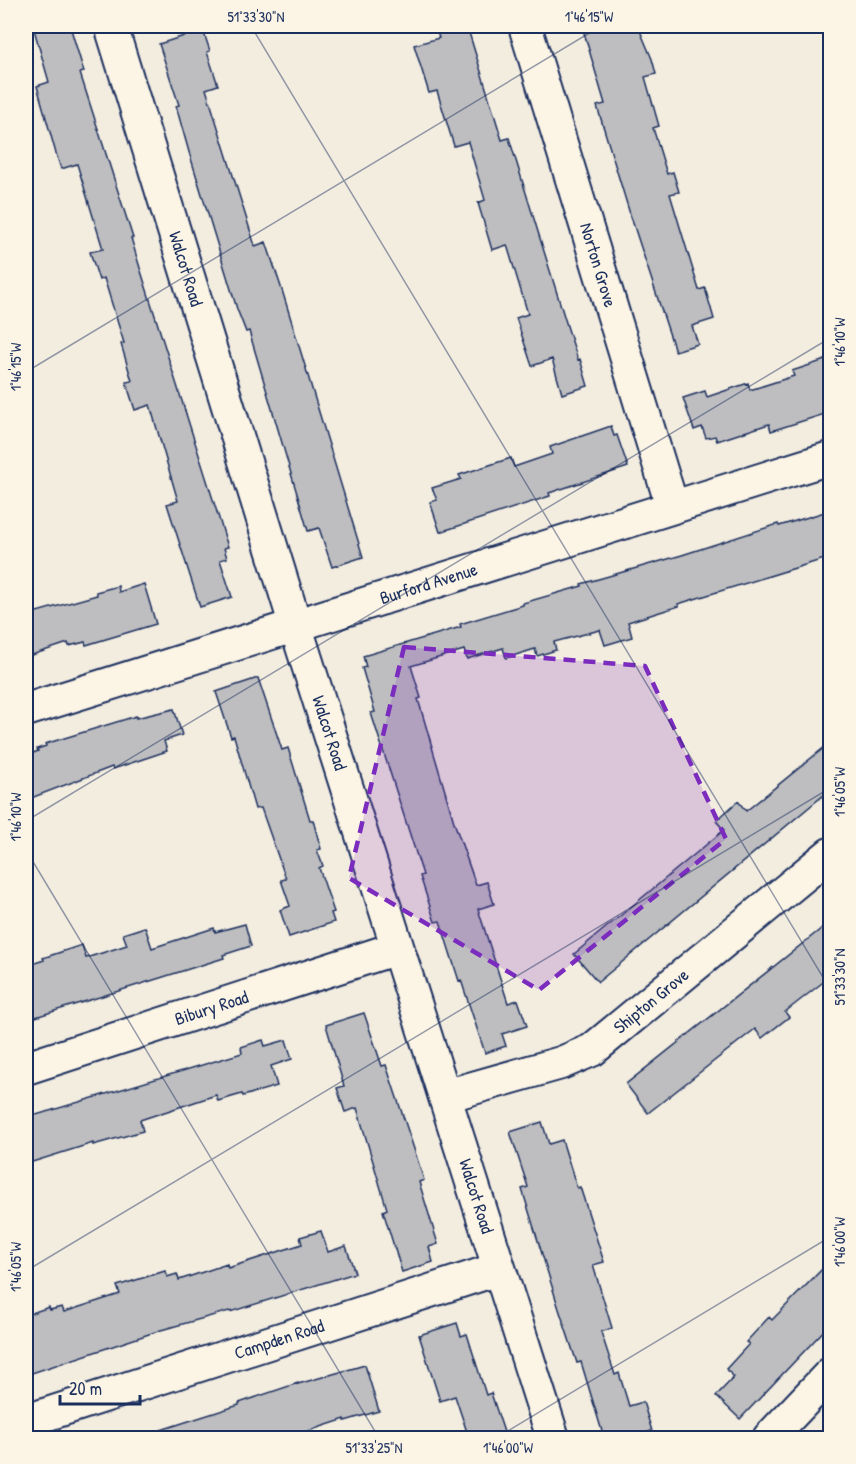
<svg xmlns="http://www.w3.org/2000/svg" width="856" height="1464" font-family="'Patrick Hand',sans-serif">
<rect width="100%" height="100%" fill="#f3ede0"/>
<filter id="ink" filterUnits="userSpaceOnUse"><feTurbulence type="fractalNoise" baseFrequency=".0167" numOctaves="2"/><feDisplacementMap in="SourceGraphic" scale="12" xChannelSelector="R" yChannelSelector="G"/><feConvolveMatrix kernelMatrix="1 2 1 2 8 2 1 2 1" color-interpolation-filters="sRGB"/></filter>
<g filter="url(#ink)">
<path fill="#bebec0" stroke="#1b2f5e" stroke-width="1.5" d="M33 26H70L84 72 80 73 133 238H131L140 268 228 547 224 548 227 558 220 560 232 597 200 607 167 504 178 501 150 405 135 410 126 382 132 381 121 344 124 343 104 278 99 280 90 252 103 249 77 164 61 169 55 150 37 86 49 82Z
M435 26H467L502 140 509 138 568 329 578 360 580 359 588 386 562 394 552 359 532 366 516 318 528 314 507 245 492 250 478 203 485 200 468 142 454 146 437 91 429 93 414 45 439 38Z
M582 26H638L652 59 656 74 645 77 659 126 653 128 667 174 673 172 679 192 670 194 699 290 705 288 714 319 692 326 698 344 675 351 630 214 597 106 605 104Z
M203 30 210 51 207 52 218 85 206 89 255 246 266 242 282 290 363 557 332 567 319 528 308 531 249 331 246 332 237 309 189 152 176 106 179 105 159 44Z
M831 358V412L771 431 769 424 717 441 715 436 706 438 702 427 694 430 683 398 705 391 707 397 748 383 750 390 794 376 792 371Z
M611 426 614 436 617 435 628 467 549 493 550 496 440 532 430 502 437 500 432 488 461 479 459 475 511 458 514 467 552 454 550 447Z
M831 510V557L678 604 679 606 628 622 632 637 605 645 600 630 554 642 556 650 537 656 535 649 506 658 503 648 467 659 464 650 411 666 421 698 418 699 454 822 476 885 487 882 494 904 478 909 508 1003 518 1000 527 1026 502 1034 506 1046 485 1053 461 980 459 981 440 921 435 922 420 876 423 875 371 713 375 712 362 668 366 667 363 656 461 627 460 624 523 605V603L582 586 581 584 682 555 778 524 779 526Z
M144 584 156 624 86 645 85 642 69 646 68 643 26 657V615L97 595 96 592 118 586 119 592Z
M258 678 282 750 288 748 310 820H313L321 849 317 850 323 866 319 868 334 912 331 913 334 922 289 937 280 910 290 906 281 880 286 879 261 808 255 809 234 736 231 737 216 692Z
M174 709 182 735 164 741 167 751 113 769 112 767 26 800V756L38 751 37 749 46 746 45 744 136 716V718Z
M831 742V789L598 982 574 954 724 830 716 821 738 801 746 811Z
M831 921V976L785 1012 789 1017 762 1038 755 1029 648 1113 626 1084Z
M245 924 251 946 223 955 224 958 26 1020V966L44 960 43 958 82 945 86 958 127 945 123 934 145 927 152 948 214 928 215 932Z
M364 1013 382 1066 386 1065 415 1152 424 1180 419 1182 438 1244 429 1247 433 1262 402 1272 383 1211 387 1209 357 1108 345 1112 337 1088 344 1086 326 1025Z
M263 1040 265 1046 286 1040 292 1059 271 1066 277 1086 243 1096 242 1094 218 1101 216 1095 140 1120 143 1131 93 1145V1143L26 1164V1118L242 1053 241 1047Z
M542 1122 549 1144 562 1140 577 1188 580 1187 604 1262 593 1265 612 1328 601 1332 615 1375 619 1373 629 1406 643 1402 652 1431 644 1433 645 1438H604L581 1362 577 1363 559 1309 522 1189 528 1187 510 1132Z
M321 1231 328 1252 346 1246 355 1273 230 1312 229 1311 161 1330 26 1375V1315L49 1307 50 1310 62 1307 64 1312 120 1294 117 1286 165 1271 167 1277 177 1274 179 1280 227 1264 228 1268 302 1244 300 1237Z
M831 1260V1323L740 1419 716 1396 734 1377 726 1369 749 1344 746 1342 769 1317 772 1320Z
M457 1323 461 1336 467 1334 486 1395 491 1393 506 1438H469L455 1396 440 1401 419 1335Z
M365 1365 379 1411 345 1421V1419L287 1438H149L148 1434 239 1405V1403L298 1383V1384Z"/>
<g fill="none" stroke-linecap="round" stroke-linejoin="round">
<defs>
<g id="minor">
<path id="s1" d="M111 26 300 640 553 1438"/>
<path id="s2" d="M525 26 672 506"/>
<path id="s3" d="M26 710 830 458"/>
<path id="s4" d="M26 1068 397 948"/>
<path id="s5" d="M445 1096 561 1063 592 1050 830 854"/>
<path id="s6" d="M26 1421 498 1269"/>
<path d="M769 1438 830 1374"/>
</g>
</defs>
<use href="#minor" stroke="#1b2f5e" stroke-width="36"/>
<use href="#minor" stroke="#fcf5e5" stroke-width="32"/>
</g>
</g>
<path fill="#7b2cbf" fill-opacity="0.2" stroke="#7b2cbf" stroke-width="4.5" stroke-dasharray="12 8" stroke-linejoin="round" d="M404 647 645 666 726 839 539 990 349 878Z"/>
<path fill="none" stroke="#1b2f5e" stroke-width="1.5" stroke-opacity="0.45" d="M251 26 830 989M26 372 601 26M26 821 830 338M26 850 379 1438M26 1271 830 788M496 1438 830 1237"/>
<g text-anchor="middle" stroke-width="4.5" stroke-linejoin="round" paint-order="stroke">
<g font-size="18" fill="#1b2f5e" stroke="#fcf5e5">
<text dy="6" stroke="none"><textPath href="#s2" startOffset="250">Norton Grove</textPath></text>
<text dy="6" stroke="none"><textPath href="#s1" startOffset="254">Walcot Road</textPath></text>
<text dy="6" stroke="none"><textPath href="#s3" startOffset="422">Burford Avenue</textPath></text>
<text dy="6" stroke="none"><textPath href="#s1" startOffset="740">Walcot Road</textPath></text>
<text dy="6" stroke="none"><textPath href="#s5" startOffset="231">Shipton Grove</textPath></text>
<text dy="6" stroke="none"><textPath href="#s4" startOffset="195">Bibury Road</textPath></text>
<text dy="6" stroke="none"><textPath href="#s1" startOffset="1226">Walcot Road</textPath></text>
<text dy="6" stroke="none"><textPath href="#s6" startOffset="266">Campden Road</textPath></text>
</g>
</g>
<rect width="856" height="1464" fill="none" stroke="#fcf5e5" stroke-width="66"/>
<path d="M60 1395v9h80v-9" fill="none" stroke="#1b2f5e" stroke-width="3"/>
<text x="69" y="1395" font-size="18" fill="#1b2f5e" stroke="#fcf5e5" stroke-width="4.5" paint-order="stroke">20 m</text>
<rect x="33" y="33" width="790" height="1398" fill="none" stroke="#1b2f5e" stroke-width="2"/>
<g font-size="15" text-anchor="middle" fill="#1b2f5e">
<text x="256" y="22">51°33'30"N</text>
<text x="589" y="22">1°46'15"W</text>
<text transform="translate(840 342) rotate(-90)" y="5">1°46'10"W</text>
<text transform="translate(16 367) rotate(-90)" y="5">1°46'15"W</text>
<text transform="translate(840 792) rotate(-90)" y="5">1°46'05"W</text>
<text transform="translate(16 817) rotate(-90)" y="5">1°46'10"W</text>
<text transform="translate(840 977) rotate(-90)" y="5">51°33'30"N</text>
<text transform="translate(840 1242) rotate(-90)" y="5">1°46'00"W</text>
<text transform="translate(16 1267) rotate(-90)" y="5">1°46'05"W</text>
<text x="374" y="1453">51°33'25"N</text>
<text x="508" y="1453">1°46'00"W</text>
</g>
</svg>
